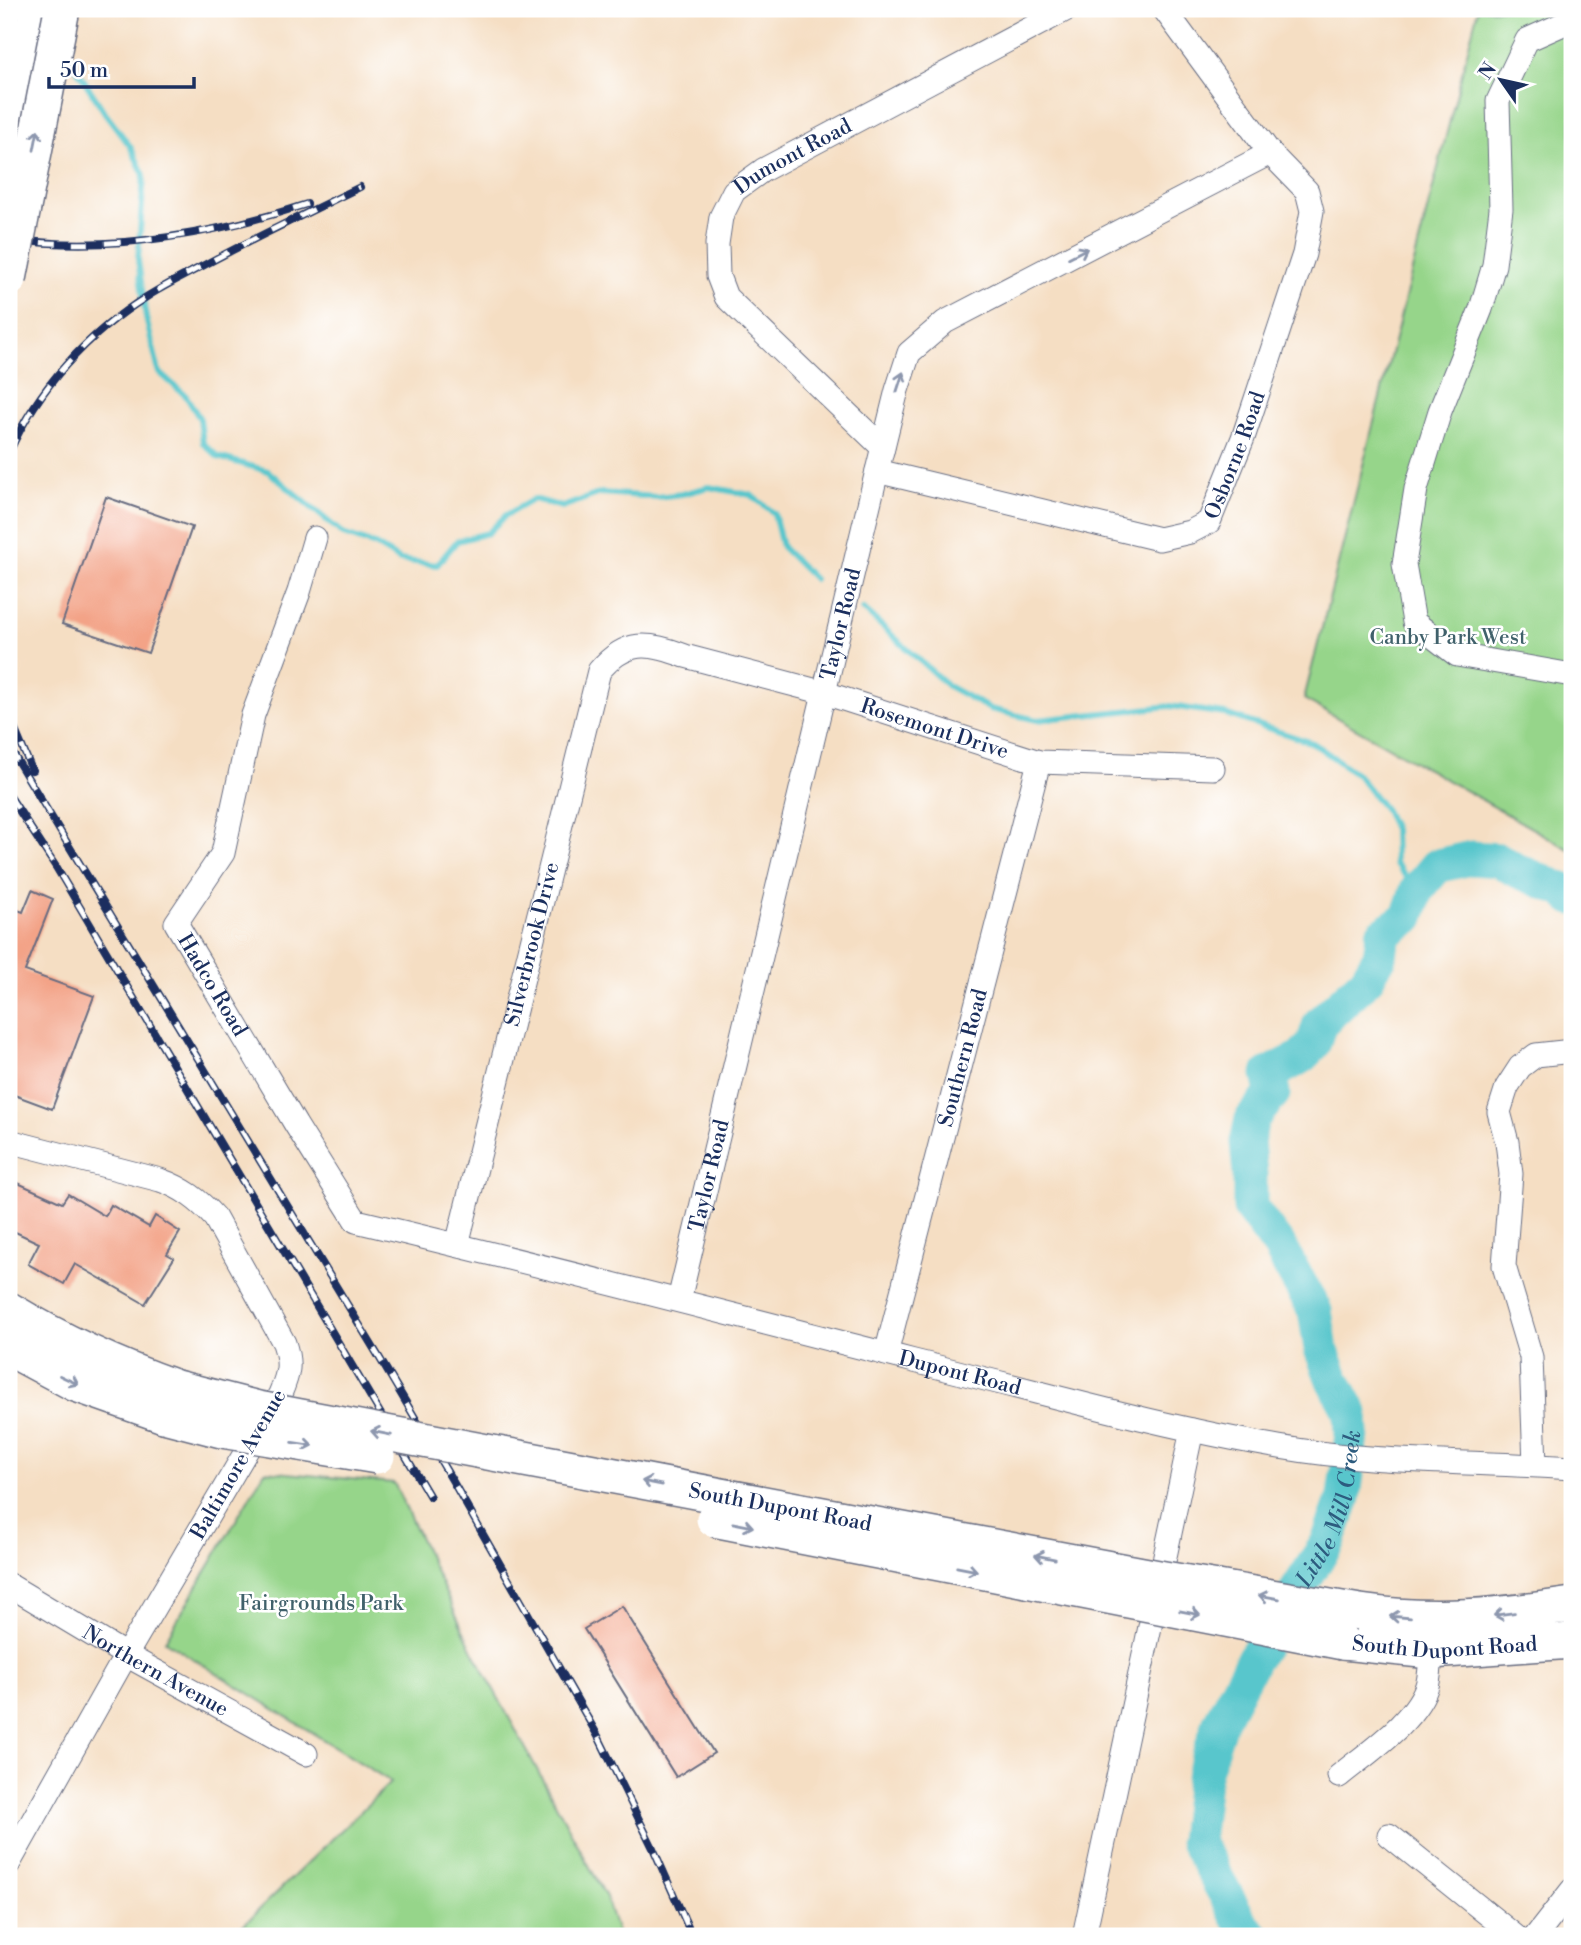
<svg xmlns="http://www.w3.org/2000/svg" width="1581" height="1945" font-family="'Libre Bodoni',serif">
<rect width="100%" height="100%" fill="#fff"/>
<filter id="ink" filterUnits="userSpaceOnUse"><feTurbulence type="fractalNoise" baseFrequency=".0143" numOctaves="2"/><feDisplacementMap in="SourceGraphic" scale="14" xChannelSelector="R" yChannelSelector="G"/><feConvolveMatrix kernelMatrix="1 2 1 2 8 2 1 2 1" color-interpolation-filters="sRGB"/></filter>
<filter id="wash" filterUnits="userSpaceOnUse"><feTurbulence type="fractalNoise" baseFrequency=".00686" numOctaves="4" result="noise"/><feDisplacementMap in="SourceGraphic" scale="28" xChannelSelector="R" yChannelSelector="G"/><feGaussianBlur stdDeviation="1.57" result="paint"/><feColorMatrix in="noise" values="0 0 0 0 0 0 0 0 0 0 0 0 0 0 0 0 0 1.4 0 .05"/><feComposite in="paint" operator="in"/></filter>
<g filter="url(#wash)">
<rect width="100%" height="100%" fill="#f5dec3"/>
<path fill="#96d58a" stroke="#588274" stroke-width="2" d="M1478 9H1572V851L1304 699Z
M265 1471 394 1483 473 1651 606 1897 618 1936H232L391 1782 165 1641Z"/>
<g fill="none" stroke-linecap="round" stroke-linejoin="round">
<path stroke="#58c6cc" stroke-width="6" d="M65 55 73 63 105 113 130 146 144 175 138 260 146 318 159 372 186 396 200 419 203 443 218 457 268 471 343 534 375 545 400 560 437 565 457 541 488 533 506 515 534 499 562 507 601 493 656 497 682 494 709 487 751 495 774 513 782 547 814 579
M863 609 948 686 990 709 1037 720 1170 706 1225 714 1313 743 1358 775 1385 810 1394 829 1395 863 1417 890"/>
<path stroke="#58c6cc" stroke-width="35" id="s1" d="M1253 1936 1243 1926 1196 1841 1204 1771 1220 1722 1253 1659 1328 1542 1344 1497 1352 1434 1351 1413 1333 1380 1321 1349 1315 1311 1279 1246 1250 1207V1174L1247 1142 1252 1119 1273 1093 1269 1074 1300 1058 1313 1045 1320 1023 1366 980 1380 956 1383 934 1408 917 1417 890 1437 866 1471 858 1499 860 1516 870 1563 890 1572 898"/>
</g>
<g id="blocks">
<path fill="#f3a387" d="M106 497 192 527 148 653 62 624Z
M32 890 53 899 25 971 94 996 52 1109 9 1093V907L23 912Z
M9 1179 62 1203 68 1194 105 1216 111 1205 149 1227 155 1216 180 1232 167 1254 174 1258 145 1304 75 1264 64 1284 28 1264 39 1243 9 1229Z
M622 1606 714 1753 676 1777 584 1629Z"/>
</g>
</g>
<g filter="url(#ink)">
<use href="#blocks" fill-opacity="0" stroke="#676c81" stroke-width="2"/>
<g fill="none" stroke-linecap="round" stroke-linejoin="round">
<defs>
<g id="street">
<path d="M1572 20 1527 40 1498 101 1501 209 1494 265 1481 309 1440 411 1416 489 1404 564 1414 622 1457 655 1572 675"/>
<path id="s2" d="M883 448 726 297 718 276 717 244 721 217 734 191 763 170 1067 9"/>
<path id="s3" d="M877 471 1159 539 1190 532 1209 522 1243 438 1304 254 1312 211 1307 191 1270 153 1164 9"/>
<path id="s4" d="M315 538 299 592 253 715 223 853 176 923 296 1125 356 1221C543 1265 728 1314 914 1361 1036 1391 1156 1426 1279 1447 1376 1464 1474 1461 1572 1468"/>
<path d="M9 1141 160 1180C183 1188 199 1200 215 1218L284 1343C291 1364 289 1373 280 1394L126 1655 9 1863"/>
<path id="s5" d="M457 1245 599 671C626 639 648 642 685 656L825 693 1039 762 1213 768"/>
<path id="s6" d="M679 1300 877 471 897 390 909 353 945 322 1270 153"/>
<path id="s7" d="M886 1354 1039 762"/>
<path d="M1535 1465 1531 1357 1504 1266 1511 1174 1507 1142 1499 1112 1507 1087 1520 1067 1536 1055 1572 1051"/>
<path id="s8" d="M9 1585 126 1655 306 1754"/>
<path d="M1339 1776C1367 1753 1419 1719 1428 1682 1431 1668 1430 1653 1434 1639"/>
<path d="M1389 1835 1515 1936"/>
<path d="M1084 1936 1192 1430"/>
<path d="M1536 1936 1572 1890"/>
</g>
<g id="primary">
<path d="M9 141 37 9"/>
<path d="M9 1310C62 1342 117 1367 176 1388"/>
<path d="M9 1348 76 1384 164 1415"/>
<path d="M1360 1612C1435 1623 1498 1616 1572 1605"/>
<path id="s9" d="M1343 1642 1431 1651 1572 1641"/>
</g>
</defs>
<use href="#street" stroke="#676c81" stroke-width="25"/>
<use href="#primary" stroke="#676c81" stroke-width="38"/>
<use href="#street" stroke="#fff" stroke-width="23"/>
<use href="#primary" stroke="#fff" stroke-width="35"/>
<defs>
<path id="rail" d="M9 239C109 253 212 235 307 204
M9 453C37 389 88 333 148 296 167 284 188 274 208 263 258 236 309 212 360 187
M9 716 32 770
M9 747 379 1357 452 1480 599 1738 653 1848 692 1936
M9 795 56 867 430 1497"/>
</defs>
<use href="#rail" stroke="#1b2f5e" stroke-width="8"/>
<use href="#rail" stroke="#fff" stroke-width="5" stroke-dasharray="16" stroke-linecap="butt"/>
<defs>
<g id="primary-bridge">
<path d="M9 279 62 9"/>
<path id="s10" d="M176 1388 258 1409 1164 1579 1360 1612"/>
<path d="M164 1415 222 1430 377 1456"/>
<path d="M714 1519 1343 1642"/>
</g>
</defs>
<use href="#primary-bridge" stroke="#676c81" stroke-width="38" stroke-linecap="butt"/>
<use href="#primary-bridge" stroke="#fff" stroke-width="35"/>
</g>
<defs><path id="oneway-shaft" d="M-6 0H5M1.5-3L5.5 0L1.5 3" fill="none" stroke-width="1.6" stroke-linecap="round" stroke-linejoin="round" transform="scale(1.75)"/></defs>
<g stroke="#8d97ae">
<use href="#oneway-shaft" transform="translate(36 140) rotate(-79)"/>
<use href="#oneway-shaft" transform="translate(1078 253) rotate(-27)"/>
<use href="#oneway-shaft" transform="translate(900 382) rotate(-72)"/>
<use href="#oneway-shaft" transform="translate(69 1380) rotate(26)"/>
<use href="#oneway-shaft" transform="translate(381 1433) rotate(-169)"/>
<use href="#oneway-shaft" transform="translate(303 1444) rotate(9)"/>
<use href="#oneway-shaft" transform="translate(652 1483) rotate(-169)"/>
<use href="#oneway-shaft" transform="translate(743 1525) rotate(11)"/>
<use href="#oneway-shaft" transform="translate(1045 1557) rotate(-169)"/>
<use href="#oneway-shaft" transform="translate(967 1569) rotate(11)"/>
<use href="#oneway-shaft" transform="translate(1269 1597) rotate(-170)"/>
<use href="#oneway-shaft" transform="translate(1190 1613) rotate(11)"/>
<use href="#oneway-shaft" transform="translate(1504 1614) rotate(173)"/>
<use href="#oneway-shaft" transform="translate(1400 1617) rotate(-175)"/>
</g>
</g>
<g text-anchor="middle" stroke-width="5" stroke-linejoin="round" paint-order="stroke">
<g font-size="21" fill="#1b2f5e" stroke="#fff">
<text dy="7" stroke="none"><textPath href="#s2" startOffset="397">Dumont Road</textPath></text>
<text dy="7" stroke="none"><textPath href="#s3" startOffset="415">Osborne Road</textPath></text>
<text dy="7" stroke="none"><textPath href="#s6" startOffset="695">Taylor Road</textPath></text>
<text dy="7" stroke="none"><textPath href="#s5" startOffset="947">Rosemont Drive</textPath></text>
<text dy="7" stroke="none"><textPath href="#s5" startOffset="310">Silverbrook Drive</textPath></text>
<text dy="7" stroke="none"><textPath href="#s4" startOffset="485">Hadco Road</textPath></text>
<text dy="7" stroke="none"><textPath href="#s7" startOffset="306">Southern Road</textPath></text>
<text dy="7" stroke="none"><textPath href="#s6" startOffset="128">Taylor Road</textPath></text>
<text dy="7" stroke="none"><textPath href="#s4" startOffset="1384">Dupont Road</textPath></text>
<text transform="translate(238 1464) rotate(-60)" y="7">Baltimore Avenue</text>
<text dy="7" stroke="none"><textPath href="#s10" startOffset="616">South Dupont Road</textPath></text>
<text dy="7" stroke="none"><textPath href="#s9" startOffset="102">South Dupont Road</textPath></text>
<text dy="7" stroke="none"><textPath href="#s8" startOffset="170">Northern Avenue</textPath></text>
</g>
<g font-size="21" fill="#40616b" stroke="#fff">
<text x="1448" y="644">Canby Park West</text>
<text x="321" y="1610">Fairgrounds Park</text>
</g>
<g font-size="23" font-style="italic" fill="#2d5c7f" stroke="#fff">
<text dy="8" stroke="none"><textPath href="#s1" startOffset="476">Little Mill Creek</textPath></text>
</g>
</g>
<rect width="1581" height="1945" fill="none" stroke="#fff" stroke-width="35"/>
<g transform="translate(1501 80) rotate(304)" stroke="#ffffff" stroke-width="5" paint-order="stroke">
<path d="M0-5L12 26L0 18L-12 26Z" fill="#1b2f5e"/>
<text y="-10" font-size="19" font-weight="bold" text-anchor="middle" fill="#1b2f5e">N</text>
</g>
<path d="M49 77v10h145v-10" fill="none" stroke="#1b2f5e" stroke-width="3.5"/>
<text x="60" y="77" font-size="21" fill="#1b2f5e" stroke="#ffffff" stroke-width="5" paint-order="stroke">50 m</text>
</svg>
